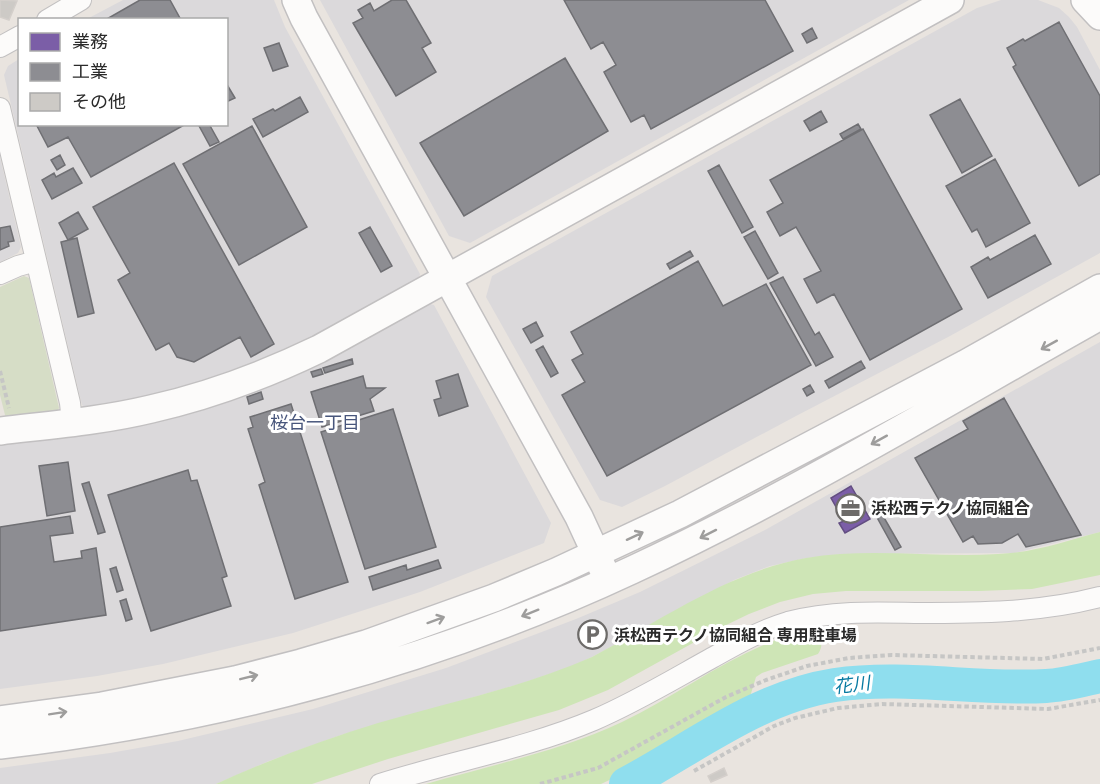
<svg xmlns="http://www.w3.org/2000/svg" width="1100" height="784" font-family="'Roboto Condensed','Noto Sans JP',sans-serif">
<rect width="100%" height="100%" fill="#e9e4df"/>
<path fill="#dbd9db" d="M123 0H274L285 27 420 274 418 281 283 353 181 390 87 409 82 405 4 75 8 66 19 59 20 124H226V20L87 19Z
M320 0H909L470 243 449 236Z
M1001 0H1038L1059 8 1069 17 1077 27 1100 70V253L950 336 796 416 665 486 622 507 600 500 486 297 492 276 977 8Z
M0 157 21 247 18 253 0 262Z
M426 303 434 305 551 523 544 543 420 592 293 633 163 664 97 676 0 689V443L116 428Z
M1100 342V532L1015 553 844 554 807 558 770 566 734 580 592 657 570 667 523 683 341 735 269 761 216 784H0V768L110 753 178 741 313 709 446 668 576 619 640 592 765 530Z"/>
<path fill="#cee5b6" d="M1100 532V575L1032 589 979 591H846L813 594 780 602 749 614 720 628 608 690 559 710 388 759 312 784H216C268 760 323 740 378 723 450 702 524 687 592 657 661 620 728 572 806 558 869 547 934 558 998 554 1033 553 1066 541 1100 532Z
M805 631C819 632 826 642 818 654L762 673 756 677 749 700 743 705 637 767 601 784H426C492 765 560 751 622 722 683 693 739 647 805 631Z"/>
<path fill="#d6ddc6" d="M24 276 29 278 59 408 56 413 6 419 0 395V287Z"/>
<path fill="#7b5ea7" stroke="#634e82" stroke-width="1.5" d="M851 486 870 519 845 533 839 523 844 521 831 498Z"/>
<path fill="#8d8d92" stroke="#6f6f73" stroke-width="1.5" d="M140 0H170L181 20H105Z
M392 0H406L431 43 422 48 436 72 396 96 353 23 363 18 358 10 370 3 374 11Z
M564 0H765L793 51 651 129 644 115 631 122 604 72 616 65 603 42 591 49Z
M1059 22 1100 96V174L1079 186 1013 67 1016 65 1007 48 1023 39 1025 41Z
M812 28 817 38 807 43 802 34Z
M279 43 288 66 273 71 264 48Z
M565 58 608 131 464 216 420 143Z
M226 83 235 98 226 102Z
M300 97 308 112 263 137 253 119 273 109 275 111Z
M960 99 992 156 962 173 930 115Z
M821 111 827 122 810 131 804 121Z
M36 124H186L91 177 68 137 48 147Z
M198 124H209L219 142 210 146Z
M858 124 861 129 843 139 840 134Z
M252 126 307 227 239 265 183 164Z
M863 129 962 309 870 360 834 294 817 303 804 279 821 271 796 227 780 236 767 212 783 203 770 180Z
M60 155 65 165 57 170 51 160Z
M995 159 1030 223 986 247 977 229 972 232 946 186Z
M174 163 274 344 251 357 240 337 194 362 177 357 169 343 156 350 118 280 130 273 93 207Z
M719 165 753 227 742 233 708 171Z
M73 168 82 183 52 199 42 180 54 173 56 177Z
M78 212 88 229 68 240 59 223Z
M10 226 14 241 8 242 9 246 0 250V228Z
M370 227 392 266 381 272 359 233Z
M755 231 778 273 768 279 744 237Z
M1035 235 1051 264 988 298 971 267 988 257 990 260Z
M77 238 94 313 78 317 61 242Z
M690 251 693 256 670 269 667 264Z
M698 261 723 306 766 284 811 365 607 476 562 395 585 382 572 360 583 354 571 332Z
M783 277 815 335 819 332 833 357 816 366 770 283Z
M536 322 543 336 531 343 523 329Z
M543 346 558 373 551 377 536 350Z
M352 359 353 364 325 373 323 368Z
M861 361 865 368 829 388 825 381Z
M321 369 323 374 313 377 311 372Z
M458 374 468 406 439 416 434 400 441 398 436 381Z
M363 376 366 388H385L370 399 374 411 322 427 311 392Z
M810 385 814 392 807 396 803 389Z
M261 392 263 399 249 404 247 397Z
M1004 398 1081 535 1026 547 1018 534 1002 543 978 544 973 536 963 542 915 458 968 429 963 421Z
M291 404 348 582 295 599 259 485 265 482 248 429 253 427 250 417Z
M393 409 436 547 365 569 321 432Z
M68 462 75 511 47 516 39 466Z
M188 470 191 481 197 480 227 576 222 578 231 606 151 631 108 495Z
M89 482 105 532 98 534 82 484Z
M879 509 901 547 895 550 874 512Z
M70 516 73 533 50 536 54 562 82 558 81 551 96 548 106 615 0 631V527Z
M438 560 441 568 373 590 369 577 406 565 407 570Z
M116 567 123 590 117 592 110 569Z
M126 599 132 619 126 621 120 601Z"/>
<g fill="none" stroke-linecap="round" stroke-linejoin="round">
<path stroke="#8fdeee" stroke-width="34" d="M626 784C694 748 757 697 835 685 905 675 976 690 1046 686 1064 685 1082 680 1100 676"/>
</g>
<path fill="#cdcac6" stroke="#d4cfcb" stroke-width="1.5" d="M0 0 17 1 9 20 0 17Z
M724 768 727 775 711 782 708 776Z"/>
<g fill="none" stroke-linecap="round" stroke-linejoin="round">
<defs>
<path id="street" d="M47 20 81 0
M0 47 20 36
M0 108 70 403 72 422
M0 274 18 266 36 261
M380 784C449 762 528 748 594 720 634 703 672 680 710 659 735 645 761 630 788 622 830 611 872 612 915 613 978 613 1039 613 1100 597"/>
<path id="secondary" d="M296 0 304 18 579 517 603 569
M1085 0 1100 16
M0 431C50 425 101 421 151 409 209 396 265 375 319 349L950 0
M0 720 102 706 235 680 301 663 366 644 494 598 556 572 680 514 965 364 1100 288
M0 745C217 720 433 663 632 570 793 495 945 403 1100 316"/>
</defs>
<use href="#street" stroke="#c2c0c1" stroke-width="22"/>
<use href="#secondary" stroke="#c2c0c1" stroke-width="30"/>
<path stroke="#c6c6c5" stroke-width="4" stroke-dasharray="4.5 3" stroke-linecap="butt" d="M0 371 9 408
M694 771 774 726 795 718 838 708 882 704 1048 709 1100 700
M540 784 598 768 726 697 766 680 807 666 849 658 892 655 1043 659 1100 648"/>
<use href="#street" stroke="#fcfbfa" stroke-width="20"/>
<use href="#secondary" stroke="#fcfbfa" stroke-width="27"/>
</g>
<defs><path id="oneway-shaft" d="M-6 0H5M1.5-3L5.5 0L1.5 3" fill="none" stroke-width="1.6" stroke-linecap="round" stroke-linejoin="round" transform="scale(1.5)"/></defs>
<g stroke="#9e9d9c">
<use href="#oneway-shaft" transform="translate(1049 345) rotate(151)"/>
<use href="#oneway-shaft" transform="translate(879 440) rotate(151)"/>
<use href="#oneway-shaft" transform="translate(708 534) rotate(153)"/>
<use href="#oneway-shaft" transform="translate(635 536) rotate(-25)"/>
<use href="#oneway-shaft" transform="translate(530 613) rotate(158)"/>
<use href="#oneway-shaft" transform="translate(436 620) rotate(-20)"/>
<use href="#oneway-shaft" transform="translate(249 677) rotate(-14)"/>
<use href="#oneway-shaft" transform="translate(58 713) rotate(-9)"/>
</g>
<defs>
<symbol id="office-ring" viewBox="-11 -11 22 22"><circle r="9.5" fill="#fff" stroke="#6d6b69" stroke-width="1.5"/><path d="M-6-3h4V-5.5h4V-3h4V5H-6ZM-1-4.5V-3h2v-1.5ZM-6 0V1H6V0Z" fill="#6d6b69"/></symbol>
<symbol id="parking-ring" viewBox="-11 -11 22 22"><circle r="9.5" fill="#fff" stroke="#6d6b69" stroke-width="1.5"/><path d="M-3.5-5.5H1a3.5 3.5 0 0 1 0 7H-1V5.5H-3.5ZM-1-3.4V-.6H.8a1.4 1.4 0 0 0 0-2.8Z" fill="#6d6b69"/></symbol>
</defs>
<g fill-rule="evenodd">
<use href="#office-ring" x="834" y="492" width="33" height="33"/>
<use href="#parking-ring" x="576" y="618" width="33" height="33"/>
</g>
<g text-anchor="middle" stroke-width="6" stroke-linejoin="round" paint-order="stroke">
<g font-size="16" font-weight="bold" fill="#2a2a2a" stroke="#fff" text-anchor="start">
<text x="871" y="514">浜松西テクノ協同組合</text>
<text x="614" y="641">浜松西テクノ協同組合 専用駐車場</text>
</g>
<g font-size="18" fill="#48567c" stroke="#fff">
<text x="315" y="429">桜台一丁目</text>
</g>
<g font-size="18" font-style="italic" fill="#0679a1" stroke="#fff">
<text transform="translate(852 685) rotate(-7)" y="6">花川</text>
</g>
</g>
<rect x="18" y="18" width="210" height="108" fill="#ffffff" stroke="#aaaaaa" stroke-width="1.5"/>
<rect x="30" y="33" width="30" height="18" fill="#7b5ea7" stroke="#aaaaaa" stroke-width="1.5"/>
<text x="72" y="48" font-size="18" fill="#2a2a2a">業務</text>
<rect x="30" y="63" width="30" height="18" fill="#8d8d92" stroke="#aaaaaa" stroke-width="1.5"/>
<text x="72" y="78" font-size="18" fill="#2a2a2a">工業</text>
<rect x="30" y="93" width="30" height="18" fill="#cdcac6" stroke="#aaaaaa" stroke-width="1.5"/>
<text x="72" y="108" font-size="18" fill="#2a2a2a">その他</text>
</svg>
